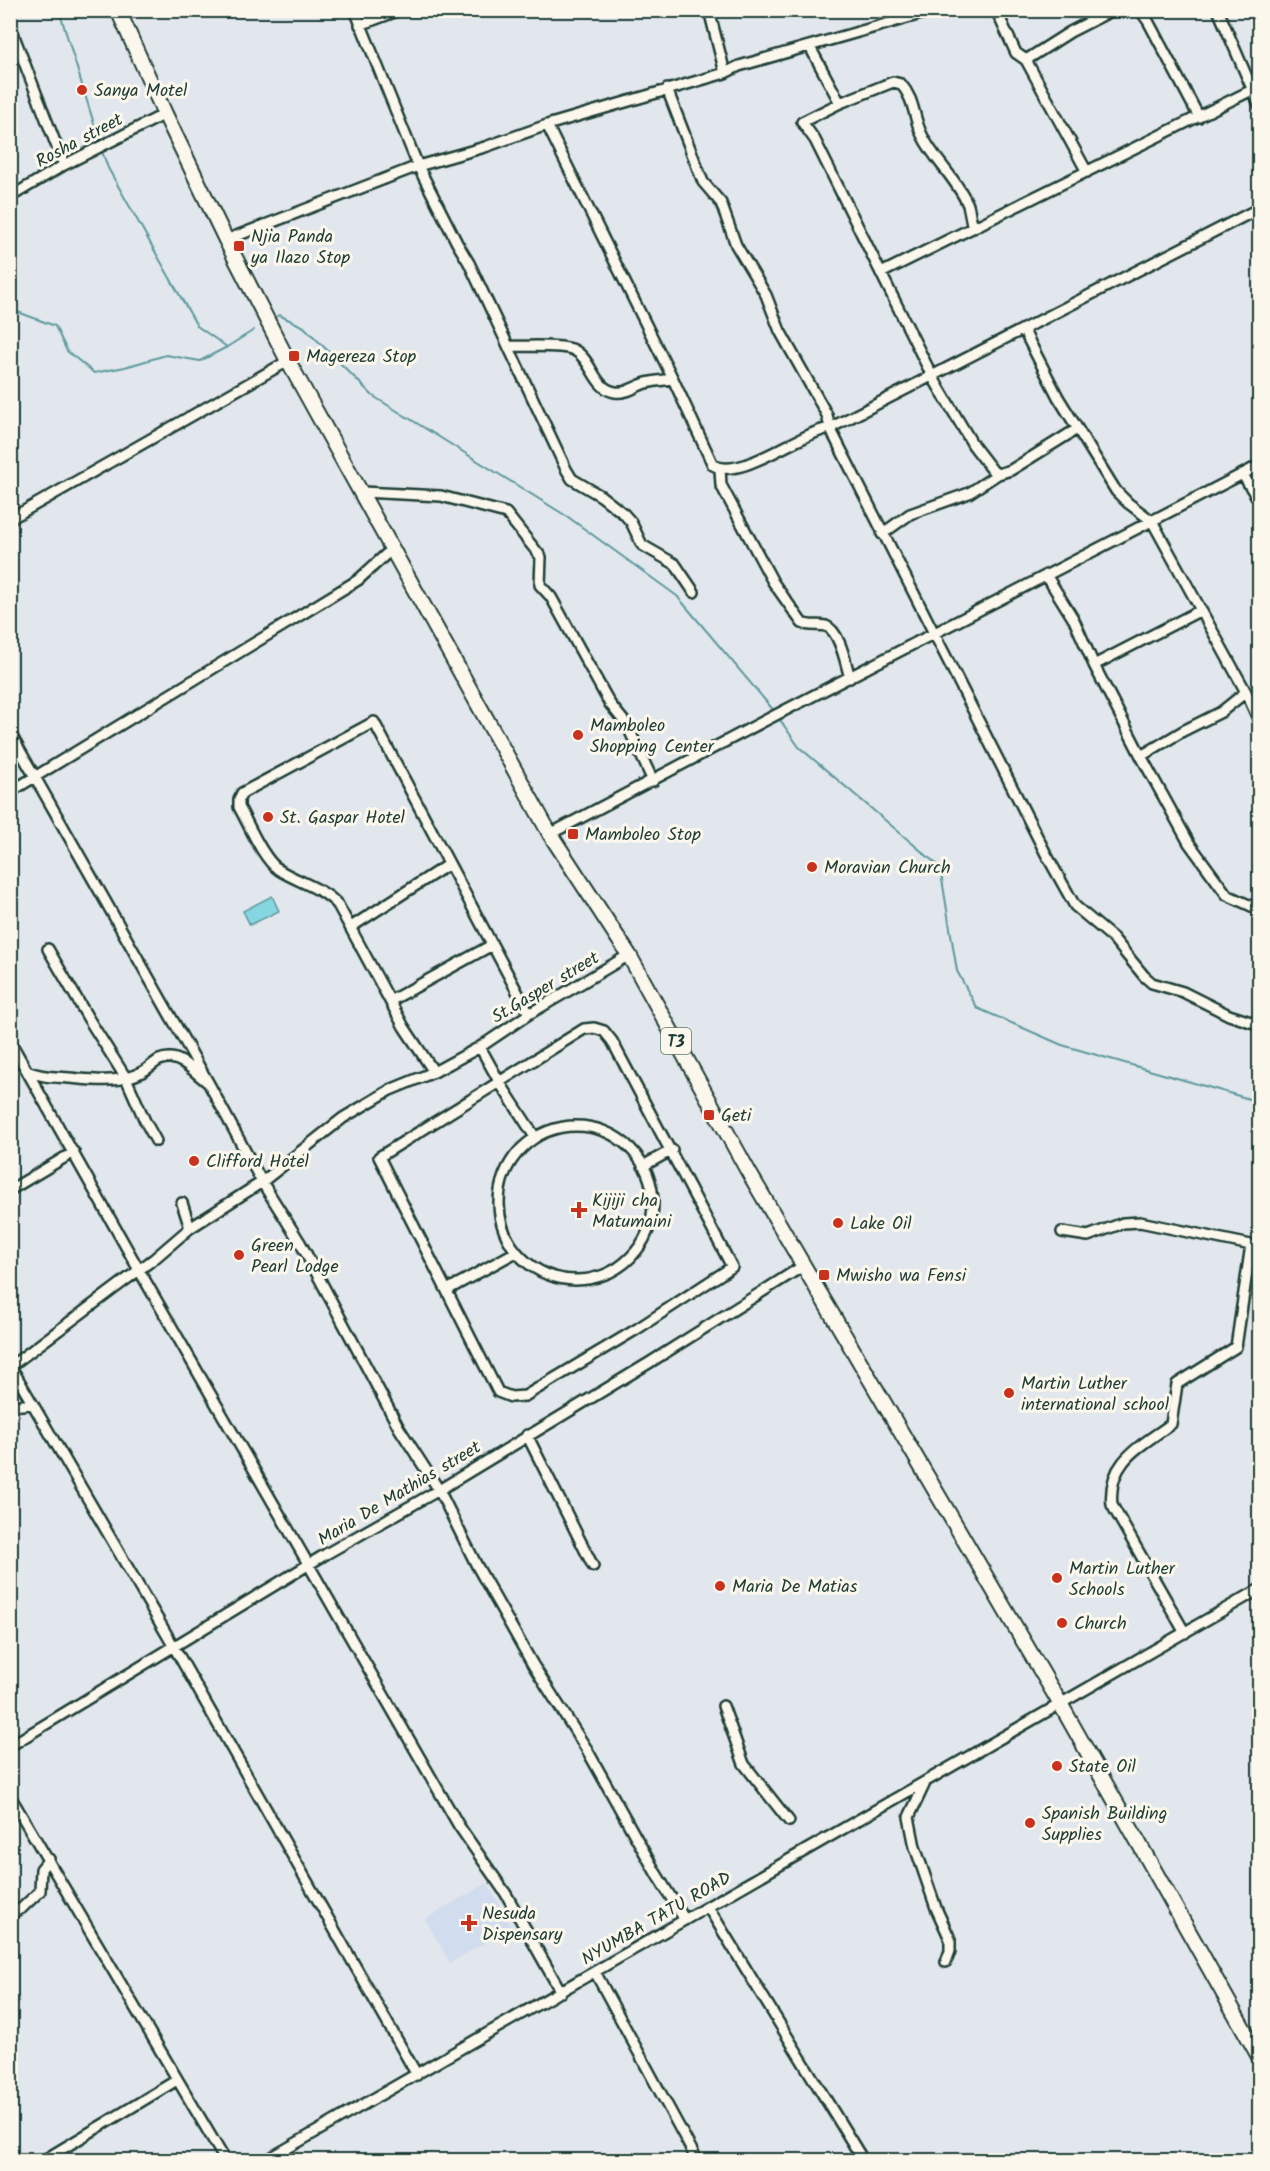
<svg xmlns="http://www.w3.org/2000/svg" width="1270" height="2171" font-family="Kalam,sans-serif">
<rect width="100%" height="100%" fill="#e2e7ed"/>
<filter id="ink" filterUnits="userSpaceOnUse"><feTurbulence type="fractalNoise" baseFrequency=".0167" numOctaves="2"/><feDisplacementMap in="SourceGraphic" scale="12" xChannelSelector="R" yChannelSelector="G"/><feConvolveMatrix kernelMatrix="1 2 1 2 8 2 1 2 1" color-interpolation-filters="sRGB"/></filter>
<g filter="url(#ink)">
<path fill="#d1dcee" d="M487 1883 512 1927 450 1963 425 1919Z"/>
<path fill="#86d6e1" stroke="#5d999c" stroke-width="1.5" d="M272 896 279 911 250 925 243 911Z"/>
<g fill="none" stroke-linecap="round" stroke-linejoin="round">
<path stroke="#5d999c" stroke-width="2" d="M59 10 99 140
M103 154 108 168 197 326 227 347 254 330
M10 309 55 326 67 351 94 373 125 367 166 355 200 361 227 347
M274 318 279 315 304 327 373 396 568 517 677 596 775 712
M778 717 799 747 940 867 957 971 977 1008 1062 1045 1260 1102"/>
<defs>
<path id="minor" d="M355 10 418 166 457 243 469 263 566 469 572 479 601 496 624 514 631 522 642 545 675 564 694 592
M709 10 725 73
M996 10 1016 53 1026 60 1087 172
M1140 10 1148 21 1199 117
M1218 10 1260 107
M360 25 400 10
M10 26 64 165
M810 47 840 103
M1026 60 1070 32 1113 10
M667 89 703 182 721 203 736 245 766 295 780 331 827 415 830 428 1260 208
M547 125 673 379 713 465C741 481 798 433 830 428L1046 854 1075 906 1113 938 1144 976 1152 983 1183 992 1229 1015 1260 1025
M10 197 64 165 165 114
M973 228C971 221 970 213 968 205 957 179 934 160 922 135 913 117 915 100 901 84L893 82 840 103 802 122 815 140 932 376 973 445 993 471 998 474 1011 470 1077 429
M226 240 418 166 485 147 547 125 725 73 739 66 935 10
M881 273 1252 90
M1023 329 1058 397 1116 491 1128 503 1152 521 1246 692 1260 723
M509 346C523 347 563 344 574 350 592 359 594 389 615 392 627 394 635 386 646 383 654 381 664 380 673 379
M720 469 721 485 773 582 802 623C810 627 818 624 826 626 840 631 846 665 850 678
M1243 475 1260 502
M362 492 441 496 506 513 541 557 540 585 551 597 610 704 627 725 653 781
M10 519 288 361
M882 534 910 514 969 493 998 474
M1046 575 1074 620 1094 665 1141 756 1189 843 1227 895 1260 910
M1094 665 1201 610
M10 733 209 1084 262 1182 301 1244 399 1428 439 1490 477 1566 533 1665 586 1748 657 1875 685 1920
M1141 756 1183 731 1221 712 1246 692
M10 792 358 580 393 548
M550 834 770 718 1260 465
M351 927 449 864
M48 949 88 1018 126 1078 145 1121 156 1141
M390 1001 492 945
M594 1028 604 1031 612 1041 732 1267 637 1329 525 1396 511 1397 498 1392 379 1157 584 1029Z
M10 1041 139 1270 459 1826 506 1894 561 1992
M480 1047 500 1083 535 1137
M27 1071C40 1077 55 1077 69 1078 94 1080 119 1084 142 1072 153 1066 157 1057 171 1058 185 1060 195 1073 206 1081
M434 1072 404 1027 338 905C323 888 298 882 279 870 263 859 249 825 239 807V799L242 793 374 722 529 1014
M499 1203a77 77 0 1 1 154 0a77 77 0 1 1-154 0Z
M643 1166 672 1150
M10 1190 74 1152
M182 1203 190 1228
M1062 1232 1088 1236 1123 1223 1140 1222 1251 1245 1236 1347 1177 1384 1171 1424C1140 1447 1107 1461 1112 1505L1185 1633
M447 1290 516 1252
M10 1365 174 1647 417 2075
M11 1366 155 1258 190 1228 262 1182 343 1118 390 1090 434 1072 480 1047 529 1014 629 955
M10 1406 33 1404
M527 1435 593 1566
M723 1706 744 1764 789 1821
M10 1746 326 1554 439 1490 649 1363 803 1266
M925 1783 909 1817 915 1847 936 1908 950 1939V1951L946 1962
M10 1796 225 2160
M708 1907 863 2160
M10 1914 22 1908 40 1891 41 1869 49 1859
M595 1972 697 2160
M10 2157 14 2160
M44 2160 177 2080
M267 2160 1260 1589"/>
<path id="highway" d="M118 10 165 114 226 240 288 361 550 834 629 955 748 1171 1061 1705 1260 2058"/>
</defs>
<use href="#minor" stroke="#1f3d34" stroke-width="14"/>
<use href="#highway" stroke="#1f3d34" stroke-width="18"/>
<use href="#minor" stroke="#fbf7ec" stroke-width="9"/>
<use href="#highway" stroke="#fbf7ec" stroke-width="14"/>
</g>
</g>
<g fill="#c8321e" stroke="#fbf7ec" stroke-width="2">
<circle cx="82" cy="90" r="6"/>
<rect x="233" y="240" width="12" height="12" rx="3"/>
<rect x="288" y="350" width="12" height="12" rx="3"/>
<circle cx="578" cy="735" r="6"/>
<circle cx="268" cy="817" r="6"/>
<rect x="567" y="828" width="12" height="12" rx="3"/>
<circle cx="812" cy="867" r="6"/>
<rect x="703" y="1109" width="12" height="12" rx="3"/>
<circle cx="194" cy="1161" r="6"/>
<path d="M576 1201h6v6h6v6h-6v6h-6v-6h-6v-6h6z"/>
<circle cx="838" cy="1223" r="6"/>
<circle cx="239" cy="1255" r="6"/>
<rect x="818" y="1269" width="12" height="12" rx="3"/>
<circle cx="1009" cy="1393" r="6"/>
<circle cx="1057" cy="1578" r="6"/>
<circle cx="720" cy="1586" r="6"/>
<circle cx="1062" cy="1623" r="6"/>
<circle cx="1057" cy="1766" r="6"/>
<circle cx="1030" cy="1823" r="6"/>
<path d="M466 1914h6v6h6v6h-6v6h-6v-6h-6v-6h6z"/>
</g>
<g text-anchor="middle" stroke-width="6" stroke-linejoin="round" paint-order="stroke">
<rect fill="#fbf7ec" stroke="#61756b" stroke-width="1.5" x="661" y="1028" width="30" height="26" rx="4.5"/>
<g font-size="16" font-weight="bold" fill="#1f3d34">
<text x="676" y="1047">T3</text>
</g>
<g font-size="18" fill="#1f3d34" stroke="#fbf7ec" text-anchor="start">
<text x="94" y="96">Sanya Motel</text>
<text x="251" y="242">Njia Panda<tspan x="251" dy="21">ya Ilazo Stop</tspan></text>
<text x="306" y="362">Magereza Stop</text>
<text x="590" y="731">Mamboleo<tspan x="590" dy="21">Shopping Center</tspan></text>
<text x="280" y="823">St. Gaspar Hotel</text>
<text x="585" y="840">Mamboleo Stop</text>
<text x="824" y="873">Moravian Church</text>
<text x="721" y="1121">Geti</text>
<text x="206" y="1167">Clifford Hotel</text>
<text x="592" y="1206">Kijiji cha<tspan x="592" dy="21">Matumaini</tspan></text>
<text x="850" y="1229">Lake Oil</text>
<text x="251" y="1251">Green<tspan x="251" dy="21">Pearl Lodge</tspan></text>
<text x="836" y="1281">Mwisho wa Fensi</text>
<text x="1021" y="1389">Martin Luther<tspan x="1021" dy="21">international school</tspan></text>
<text x="1069" y="1574">Martin Luther<tspan x="1069" dy="21">Schools</tspan></text>
<text x="732" y="1592">Maria De Matias</text>
<text x="1074" y="1629">Church</text>
<text x="1069" y="1772">State Oil</text>
<text x="1042" y="1819">Spanish Building<tspan x="1042" dy="21">Supplies</tspan></text>
<text x="482" y="1919">Nesuda<tspan x="482" dy="21">Dispensary</tspan></text>
</g>
<g font-size="18" fill="#1f3d34" stroke="#fbf7ec">
<text transform="translate(79 140) rotate(-28)" y="6">Rosha street</text>
<text transform="translate(545 987) rotate(-31)" y="6">St.Gasper street</text>
<text transform="translate(399 1493) rotate(-31)" y="6">Maria De Mathias street</text>
<text transform="translate(656 1918) rotate(-30)" y="6">NYUMBA TATU ROAD</text>
</g>
</g>
<rect width="1270" height="2171" fill="none" stroke="#fbf7ec" stroke-width="36"/>
<rect x="18" y="18" width="1234" height="2135" fill="none" stroke="#1f3d34" stroke-width="2" filter="url(#ink)"/>
</svg>
